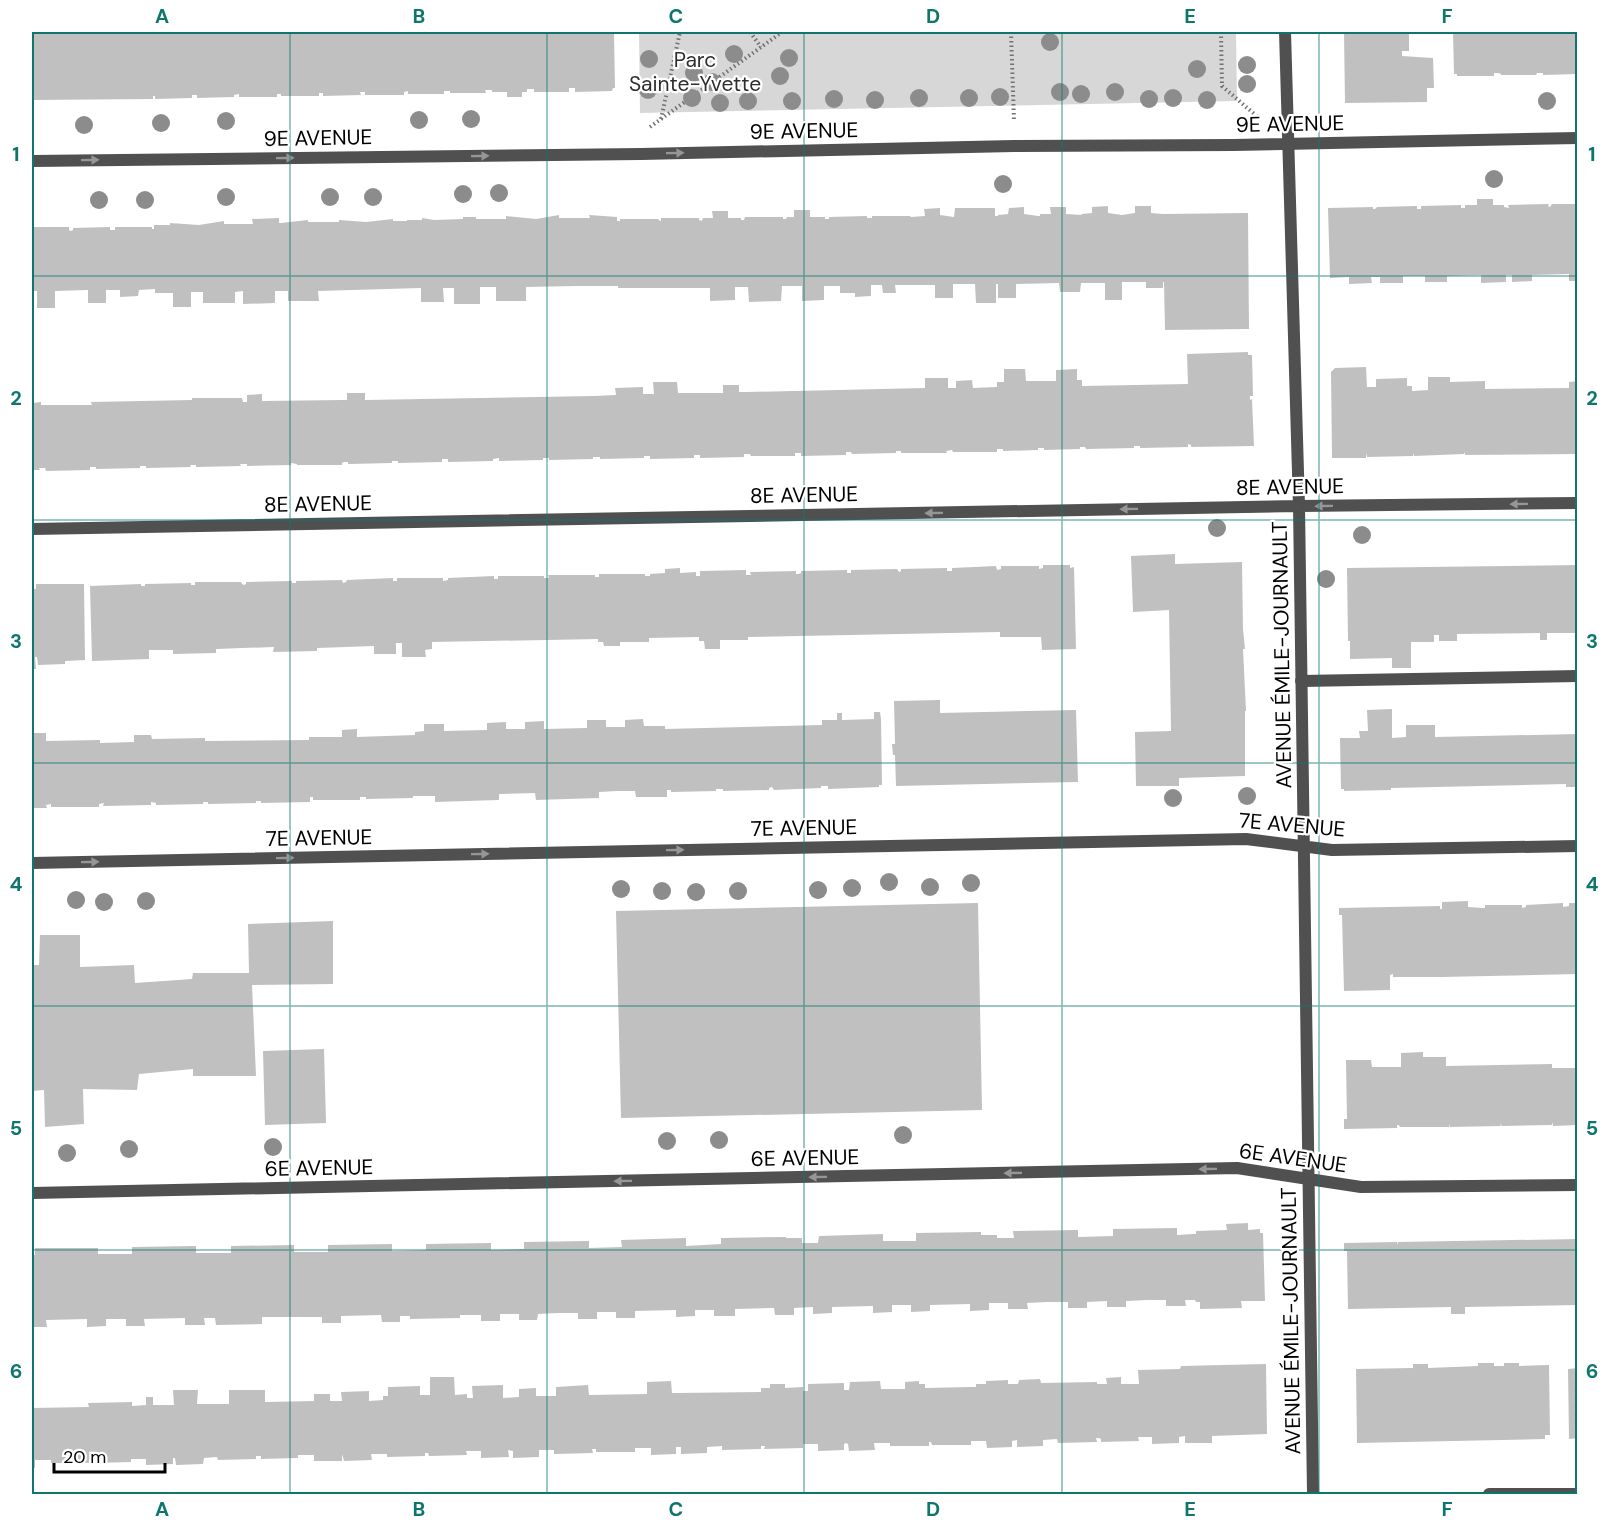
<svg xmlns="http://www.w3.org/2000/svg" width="1609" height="1526" font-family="'DM Sans',sans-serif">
<rect width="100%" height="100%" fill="#fff"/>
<path fill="#d7d7d7" d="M639 32H1236L1237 101 640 113Z"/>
<path fill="#c0c0c0" d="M32 32H614L615 88H613L612 91 575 92V88H569V92H534V89H527V92H522V97H507V92H492V90H485L486 93H450V91H444V94H408V91L404 92V95H365V92H360L361 95 323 96V93H319V96H281V94H277V97H239V94L234 95V97L197 98V95H192V98L155 99V96H153V99L32 100Z
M1344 32H1409V51H1402V56L1433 58 1434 88H1427V102L1345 103Z
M1453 32H1578V74L1543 75V73H1537L1536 75H1501V74L1498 73H1494V76H1457V74H1454Z
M1477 199H1493V205H1504V207L1509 208 1508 205 1549 204 1548 206 1550 207 1552 204H1578V281H1569V274L1532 275V281L1512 282V275H1506V282L1481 283V275L1447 276V282H1425V276H1403V283H1380V277H1371L1372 283 1349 284V277L1330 278 1328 208 1373 207V209H1375L1377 207 1417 206V209H1421V206L1461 205V208H1465V205H1477Z
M1108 206V213L1122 215 1135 213V206H1151V213L1163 214 1248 213 1249 329 1165 330 1164 282H1163V288H1146V282H1122V300H1105V283H1081L1080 292H1060L1059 283 1016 284V298H998V284H996V303H976L975 284H953V298H935V285H895L896 293H883L882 285H871V296L855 297V293H840V286H824V300L802 301V286H782L781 301 749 302 748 287H735V300L710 301V288H618V286H575L526 287V301H496V287H480V304H454V288H443L444 302H421V288L318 291 319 301H288V291H275V303L243 304V291L235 292V303H203V292H191V307H173V293H155V289L139 290 138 296 120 297V290H106V303H88V290L55 291V308H37V291H32V227H69V230L71 231 73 230V228L110 227V230H115V227H152V229H154V225H170V223L199 225 224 221V224H253L252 219 279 218V223H281L308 220V222H339V220L366 222 393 219V221H407V220H422V218L434 220 463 219V217H476V219H506V216L536 219 559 215V218H590L589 215 617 217V221H620V219H658L660 221H661V218H699V220L702 221 703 218H713L712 211H728V218H741V220H744L745 217H783V219H786L787 217H794V210H810V217H825V219H829V217L867 216V218H872V216H910L911 217 925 216 924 209 940 208V215L954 217 955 208H995V216H998V215L1008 214 1009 208 1024 207V214L1038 216H1040V214H1051L1050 207H1066V214L1082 215 1081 214 1092 213V207Z
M1248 352V355H1252L1253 396H1250V400L1252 399 1254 446 1191 447V445L1188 444V447L1140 448V446H1134V448L1086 449 1085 447H1080V449L1044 450V448H1038V450L1003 451V449H997V452H953L952 450 946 451 947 453H901V451H896V453L852 454 851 452H846V455L801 456V453H795V456H751L750 454H744V457L700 458V455H694V458L650 459V456H644V458L600 459V457H593V459L549 460V458H543V460L499 461V458L493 459V461L448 462V459H442V462L398 463V461H392V463L348 464V462H344L342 463V465H297V464L291 463V465L247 466V464H240L241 466 196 467V465H190L191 467 146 468V466H140V468L96 469V467H90V470L46 471 45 468H39L40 470H32V403L41 402V405H92L91 402 192 400V398H242L243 402H247V395L262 394V401L343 400H347V393H365V400L594 396 616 395 615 388 643 387V394H654L653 382H677L678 393H723V385H739V392H747L925 388V378H948V388H956V381L972 380 973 388 997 387V382H1004V369H1025L1026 381H1056V370L1077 369V380H1082V386L1188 384 1187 354Z
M1366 367 1367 387H1376V379L1407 378V386H1412V391L1428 390V377H1450V382L1485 381V389L1569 388V382L1578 381V454L1465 455V452L1464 454 1414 456 1413 453V456L1367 457 1366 453V458H1332L1331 372 1335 368Z
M1175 554V564L1242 562 1243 629 1245 649H1243L1246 711H1245V776L1179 778V786H1136L1135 732 1171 731 1169 610 1133 612 1131 556Z
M1043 565H1070V568L1074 567 1076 649 1042 650 1041 637H1000V632L748 637V640H720V649H705L704 641H699V637L649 638V642H620V646H604L603 642H598V639L432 642V649L425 650 426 657H402V643H396V654H374V646L317 648V651L273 652 274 647 216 649V653L173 654V650H149V659L92 661 90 586 141 584V586H145V584L191 583V585H195V582H241L242 584 244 585 246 584V582L292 581V583H296V581L342 580 343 583 346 582 347 580 393 578V581H397V578H443V581L448 580V578L494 576V579H498V576H544V578H549L548 575H595V577H599V574H645V576H650V574L665 573V569L680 568V573L696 572V576H700V571L746 570V575H751L750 572 796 571V574H798L801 573V571L847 570V573H851V570L897 569 899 572 901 571V569L947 568V571H952V568L996 566 997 570 1001 569V566H1039V569L1043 568Z
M1578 565V633H1547V640H1540V633L1457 634V641H1439V635H1434V642H1411V668H1392V658L1350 659V641H1348L1347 568Z
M36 584H84L85 660 65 661V664L38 665 37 657H35L36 669H32V586H34V589H36Z
M940 700V713L1076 710 1078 782 896 786 895 755H893L892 744H895L894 701Z
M1392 709V738L1406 737V725H1435V737L1578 734V787H1566V784L1391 788V790L1344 791V789H1341L1340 738H1360L1359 731H1368L1367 710Z
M874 712H880L881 719 882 785H879V787L828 789V786H821V788L774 790 772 787 769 788V790L723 791V789H716V791L671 792V790H667V797H636L635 791H617L599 792V798L536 800 535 793 499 794V800L435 802V796H413V798L366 799V797H360V800H313V797H310V802L261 803V801H256V803L208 804V802H203V804L156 805V803L151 802V805L103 806 104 803 99 804V807H51V804L46 805 47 808H32V733H46V741L100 740V743L134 742V735H151L152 739 205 738V741L309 740V737H342V730L357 729V737L415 735V732L424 731V724H444V731L487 730V723L506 722V729H525V722L544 721V729L587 728V720H606V727H625V720L643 719 644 726H665V729L822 725V720H837V713H842V720L874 719Z
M1468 901V907L1482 908H1485V905H1522V908L1526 907V905L1563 903V907L1569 906V903H1578V974L1441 977H1393V974L1390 975V990L1344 991 1342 915H1339V908L1440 906V909H1442V902Z
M978 903 982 1110 621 1118 616 911Z
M333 921V984L252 985 256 1076H193V1069L139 1074 137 1090 83 1089 84 1124 45 1127 44 1090 32 1091V965H39L40 935H80V967L134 965 135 983 192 979 193 973H249L248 924Z
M324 1049 326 1123 265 1125 263 1051Z
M1423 1052V1057H1446V1066L1552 1064V1068H1578V1125L1553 1126V1122L1552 1125 1502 1126 1500 1123 1501 1126 1450 1127 1449 1124V1127H1400L1399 1125H1397V1128L1344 1129V1119H1347L1346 1060H1371L1372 1067H1401V1053Z
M1248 1223V1230L1260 1229V1233H1263L1265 1301H1241L1242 1308 1200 1309V1302H1196L1195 1300H1185L1186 1306H1166V1300H1147L1126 1301V1307H1107V1301L1087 1302V1308H1068V1302H1047L1027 1303 1028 1309H1008V1303H989V1310L970 1311V1304L930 1305V1311L911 1312V1305H892V1312L873 1313V1306L832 1307V1313L813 1314V1307L794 1308V1315H775L774 1308 735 1309V1316H714V1310H695V1316L676 1317V1310L635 1311V1318H616V1312H597V1319H578V1313H558L538 1314 537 1320H519V1314H500V1321H481V1315H460V1318L410 1319V1316H400V1322H382L381 1315 341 1316V1323H322V1317H262V1324L216 1325 215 1318H204L205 1325H185V1318L144 1319 145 1326H126V1319H106V1326L87 1327V1319L46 1320 47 1327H32V1255H35V1248H98V1254H132V1247L196 1246V1253H231V1246L294 1245V1252H328V1245L392 1244V1251L426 1250V1244L491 1243V1250L524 1249V1242L589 1241V1248L622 1247 621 1240 686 1238V1246L721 1244V1238L786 1237V1238H802V1243H818L819 1236 883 1234V1241H916V1233L981 1232V1235H997V1238H1014L1013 1231 1078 1230V1237L1113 1236V1229L1177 1228V1235L1193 1234H1196V1231L1227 1230 1226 1224Z
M1578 1239V1305L1465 1307V1314H1451V1307L1348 1309 1347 1251H1344V1243L1397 1242 1398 1245V1242Z
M1478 1363H1494V1366H1504V1363H1519V1366L1549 1365 1550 1435H1545V1439L1357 1443 1356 1369 1413 1368V1364H1428V1368L1478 1366Z
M1266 1364 1267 1434 1212 1436V1443H1185V1436L1179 1437V1443L1152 1444V1437H1138L1139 1441 1101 1442V1439L1099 1438H1096L1097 1442 1058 1443 1057 1439 1043 1440V1446L1017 1447V1440L1012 1441V1447L987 1448 986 1441H971V1445H932L931 1442H929V1446H890V1443H874L875 1450 849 1451 848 1444 846 1443 844 1444V1450L818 1451V1444H803V1448L764 1449 765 1446H761V1449L722 1450V1446L707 1447V1453L681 1454V1447H676V1454L651 1455V1448H635V1452H596V1449H592L593 1453 554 1454V1450H539V1457L513 1458V1451L508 1450 509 1457 481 1458V1451H466L467 1455 429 1456 428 1453H425V1456L387 1457V1454H371L372 1460 344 1461 342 1454V1461H314V1455H298V1458L261 1459V1456H256V1459L218 1460 217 1457 204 1458 203 1464 176 1465 175 1458H173V1464L146 1465V1459H131V1462L93 1463V1459H89V1463H51V1460H35V1468H32V1408L89 1407 88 1403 132 1402V1406L146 1405V1397H153V1405H174L173 1390H198L197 1404H229V1390H265V1402L314 1401V1394H330V1401H342L341 1392 369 1391V1401L383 1400V1396H388V1387L420 1386V1395H430V1377H454L455 1395 467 1394V1398H473L472 1386 503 1385V1398L519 1397V1389L536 1388V1396H556V1387L588 1385 589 1395 647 1394V1382L671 1381 672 1393H677L761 1392V1388H770V1384H785V1388L803 1387V1391H808V1384L844 1383V1390H849L850 1382 880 1381 881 1389H905V1382L919 1381V1384H925V1388L971 1387H976V1384H986V1381L1008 1380V1384H1018L1019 1380 1040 1379 1041 1383 1097 1382V1384H1107L1106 1378 1121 1377V1384H1139L1138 1370 1180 1369 1181 1366Z
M1578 1368V1438L1569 1439 1568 1369Z"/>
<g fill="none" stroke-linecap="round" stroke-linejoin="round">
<path stroke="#727272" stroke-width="4" stroke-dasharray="1.5 3" stroke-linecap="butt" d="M750 32 761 47
M1011 32 1014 121
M1221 32 1222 86 1260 119
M661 119 680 32
M650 127 782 32"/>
<path stroke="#505050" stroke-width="12" d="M1301 681 1578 676"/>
<path stroke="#505050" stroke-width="12" d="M1285 32 1299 506 1313 1494
M32 161 641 154 1014 146 1233 145 1578 138
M32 529 1299 506 1578 503
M32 863 1246 839 1332 850 1578 846
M32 1193 1237 1168 1361 1187 1578 1185
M1489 1494H1578"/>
</g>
<g fill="#8c8c8c">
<circle cx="1050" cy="42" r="9"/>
<circle cx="734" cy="54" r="9"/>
<circle cx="789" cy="58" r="9"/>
<circle cx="649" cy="59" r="9"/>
<circle cx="1247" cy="65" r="9"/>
<circle cx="1197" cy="69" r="9"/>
<circle cx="694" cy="73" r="9"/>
<circle cx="780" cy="76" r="9"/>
<circle cx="712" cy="82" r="9"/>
<circle cx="1247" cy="84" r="9"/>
<circle cx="648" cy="90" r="9"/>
<circle cx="1060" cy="92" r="9"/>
<circle cx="1115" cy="92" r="9"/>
<circle cx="1081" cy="94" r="9"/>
<circle cx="1000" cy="97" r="9"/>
<circle cx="692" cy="98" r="9"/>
<circle cx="919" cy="98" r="9"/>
<circle cx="969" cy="98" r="9"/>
<circle cx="1173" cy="98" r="9"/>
<circle cx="834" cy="99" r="9"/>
<circle cx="1149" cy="99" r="9"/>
<circle cx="875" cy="100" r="9"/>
<circle cx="1207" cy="100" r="9"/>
<circle cx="748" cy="101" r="9"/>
<circle cx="792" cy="101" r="9"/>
<circle cx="1547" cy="101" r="9"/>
<circle cx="720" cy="103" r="9"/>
<circle cx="471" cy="119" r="9"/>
<circle cx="419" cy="120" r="9"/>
<circle cx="226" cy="121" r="9"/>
<circle cx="161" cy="123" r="9"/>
<circle cx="84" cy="125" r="9"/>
<circle cx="1494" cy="179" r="9"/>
<circle cx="1003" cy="184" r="9"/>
<circle cx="499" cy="193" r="9"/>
<circle cx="463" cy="194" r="9"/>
<circle cx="226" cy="197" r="9"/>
<circle cx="330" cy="197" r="9"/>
<circle cx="373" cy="197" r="9"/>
<circle cx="99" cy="200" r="9"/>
<circle cx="145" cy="200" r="9"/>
<circle cx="1217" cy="528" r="9"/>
<circle cx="1362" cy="535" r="9"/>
<circle cx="1326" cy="579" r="9"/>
<circle cx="1247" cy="796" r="9"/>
<circle cx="1173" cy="798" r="9"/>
<circle cx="889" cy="882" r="9"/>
<circle cx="971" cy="883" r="9"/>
<circle cx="930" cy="887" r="9"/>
<circle cx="852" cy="888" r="9"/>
<circle cx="621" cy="889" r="9"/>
<circle cx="818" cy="890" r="9"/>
<circle cx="662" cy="891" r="9"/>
<circle cx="738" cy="891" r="9"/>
<circle cx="696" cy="892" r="9"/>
<circle cx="76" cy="900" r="9"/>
<circle cx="146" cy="901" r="9"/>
<circle cx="104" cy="902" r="9"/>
<circle cx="903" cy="1135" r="9"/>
<circle cx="719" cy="1140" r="9"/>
<circle cx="667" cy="1141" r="9"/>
<circle cx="273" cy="1147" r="9"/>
<circle cx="129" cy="1149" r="9"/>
<circle cx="67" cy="1153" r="9"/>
</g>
<defs><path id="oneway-solid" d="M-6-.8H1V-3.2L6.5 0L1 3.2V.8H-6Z" transform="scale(1.5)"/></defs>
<g fill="#969696">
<use href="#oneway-solid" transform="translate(675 153) rotate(-1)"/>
<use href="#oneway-solid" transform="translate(480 156) rotate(-1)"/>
<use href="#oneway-solid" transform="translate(285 158) rotate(-1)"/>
<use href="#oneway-solid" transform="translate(90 160) rotate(-1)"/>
<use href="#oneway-solid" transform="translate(1519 504) rotate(179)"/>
<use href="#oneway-solid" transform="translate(1324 506) rotate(179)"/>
<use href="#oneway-solid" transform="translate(1129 509) rotate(179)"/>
<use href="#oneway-solid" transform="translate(934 513) rotate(179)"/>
<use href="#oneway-solid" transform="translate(675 850) rotate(-1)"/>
<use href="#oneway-solid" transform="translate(480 854) rotate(-1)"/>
<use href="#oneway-solid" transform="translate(285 858) rotate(-1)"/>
<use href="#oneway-solid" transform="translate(90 862) rotate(-1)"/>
<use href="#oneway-solid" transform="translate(1208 1169) rotate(179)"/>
<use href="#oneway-solid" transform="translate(1013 1173) rotate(179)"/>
<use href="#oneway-solid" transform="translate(818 1177) rotate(179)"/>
<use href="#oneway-solid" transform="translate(623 1181) rotate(179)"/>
</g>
<path fill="none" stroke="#0f766e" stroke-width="1.5" stroke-opacity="0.55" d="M290 32V1494M547 32V1494M804 32V1494M1062 32V1494M1319 32V1494M32 276H1578M32 520H1578M32 763H1578M32 1006H1578M32 1250H1578"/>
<g text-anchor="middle" stroke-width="4.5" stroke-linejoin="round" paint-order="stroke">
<g font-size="21" fill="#2e2e2e" stroke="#fff">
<text x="695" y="67">Parc<tspan x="695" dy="24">Sainte-Yvette</tspan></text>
</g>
<g font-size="21" fill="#000" stroke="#fff">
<text transform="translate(1290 124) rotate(-1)" y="7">9E AVENUE</text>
<text transform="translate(804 131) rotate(-1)" y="7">9E AVENUE</text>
<text transform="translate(318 138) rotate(-1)" y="7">9E AVENUE</text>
<text transform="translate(1290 487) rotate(-1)" y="7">8E AVENUE</text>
<text transform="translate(804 495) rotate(-1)" y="7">8E AVENUE</text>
<text transform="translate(318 504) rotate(-1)" y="7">8E AVENUE</text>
<text transform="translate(1282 655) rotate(-91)" y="7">AVENUE ÉMILE-JOURNAULT</text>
<text transform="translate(1292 825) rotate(5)" y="7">7E AVENUE</text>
<text transform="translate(804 828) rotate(-1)" y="7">7E AVENUE</text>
<text transform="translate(319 838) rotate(-1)" y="7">7E AVENUE</text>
<text transform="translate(805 1158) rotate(-1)" y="7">6E AVENUE</text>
<text transform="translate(1293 1158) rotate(8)" y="7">6E AVENUE</text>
<text transform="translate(319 1168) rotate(-1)" y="7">6E AVENUE</text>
<text transform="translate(1291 1321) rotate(-91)" y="7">AVENUE ÉMILE-JOURNAULT</text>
</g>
</g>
<rect width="1609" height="1526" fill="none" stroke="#ffffff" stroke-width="66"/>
<path d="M54 1463v9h111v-9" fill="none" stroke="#000000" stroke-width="3"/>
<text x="63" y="1463" font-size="18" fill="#000000" stroke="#ffffff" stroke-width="4.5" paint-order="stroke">20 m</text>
<rect x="33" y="33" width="1543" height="1460" fill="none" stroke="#0f766e" stroke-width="2"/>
<g font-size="20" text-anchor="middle" font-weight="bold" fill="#0f766e">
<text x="162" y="23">A</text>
<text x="419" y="23">B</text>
<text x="676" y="23">C</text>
<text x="933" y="23">D</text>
<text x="1190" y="23">E</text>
<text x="1447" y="23">F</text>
<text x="16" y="161">1</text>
<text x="1592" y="161">1</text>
<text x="16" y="405">2</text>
<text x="1592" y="405">2</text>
<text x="16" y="648">3</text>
<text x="1592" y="648">3</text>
<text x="16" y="891">4</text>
<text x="1592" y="891">4</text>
<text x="16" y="1135">5</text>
<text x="1592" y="1135">5</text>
<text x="16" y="1378">6</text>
<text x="1592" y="1378">6</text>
<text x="162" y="1516">A</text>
<text x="419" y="1516">B</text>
<text x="676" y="1516">C</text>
<text x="933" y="1516">D</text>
<text x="1190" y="1516">E</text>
<text x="1447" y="1516">F</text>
</g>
</svg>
